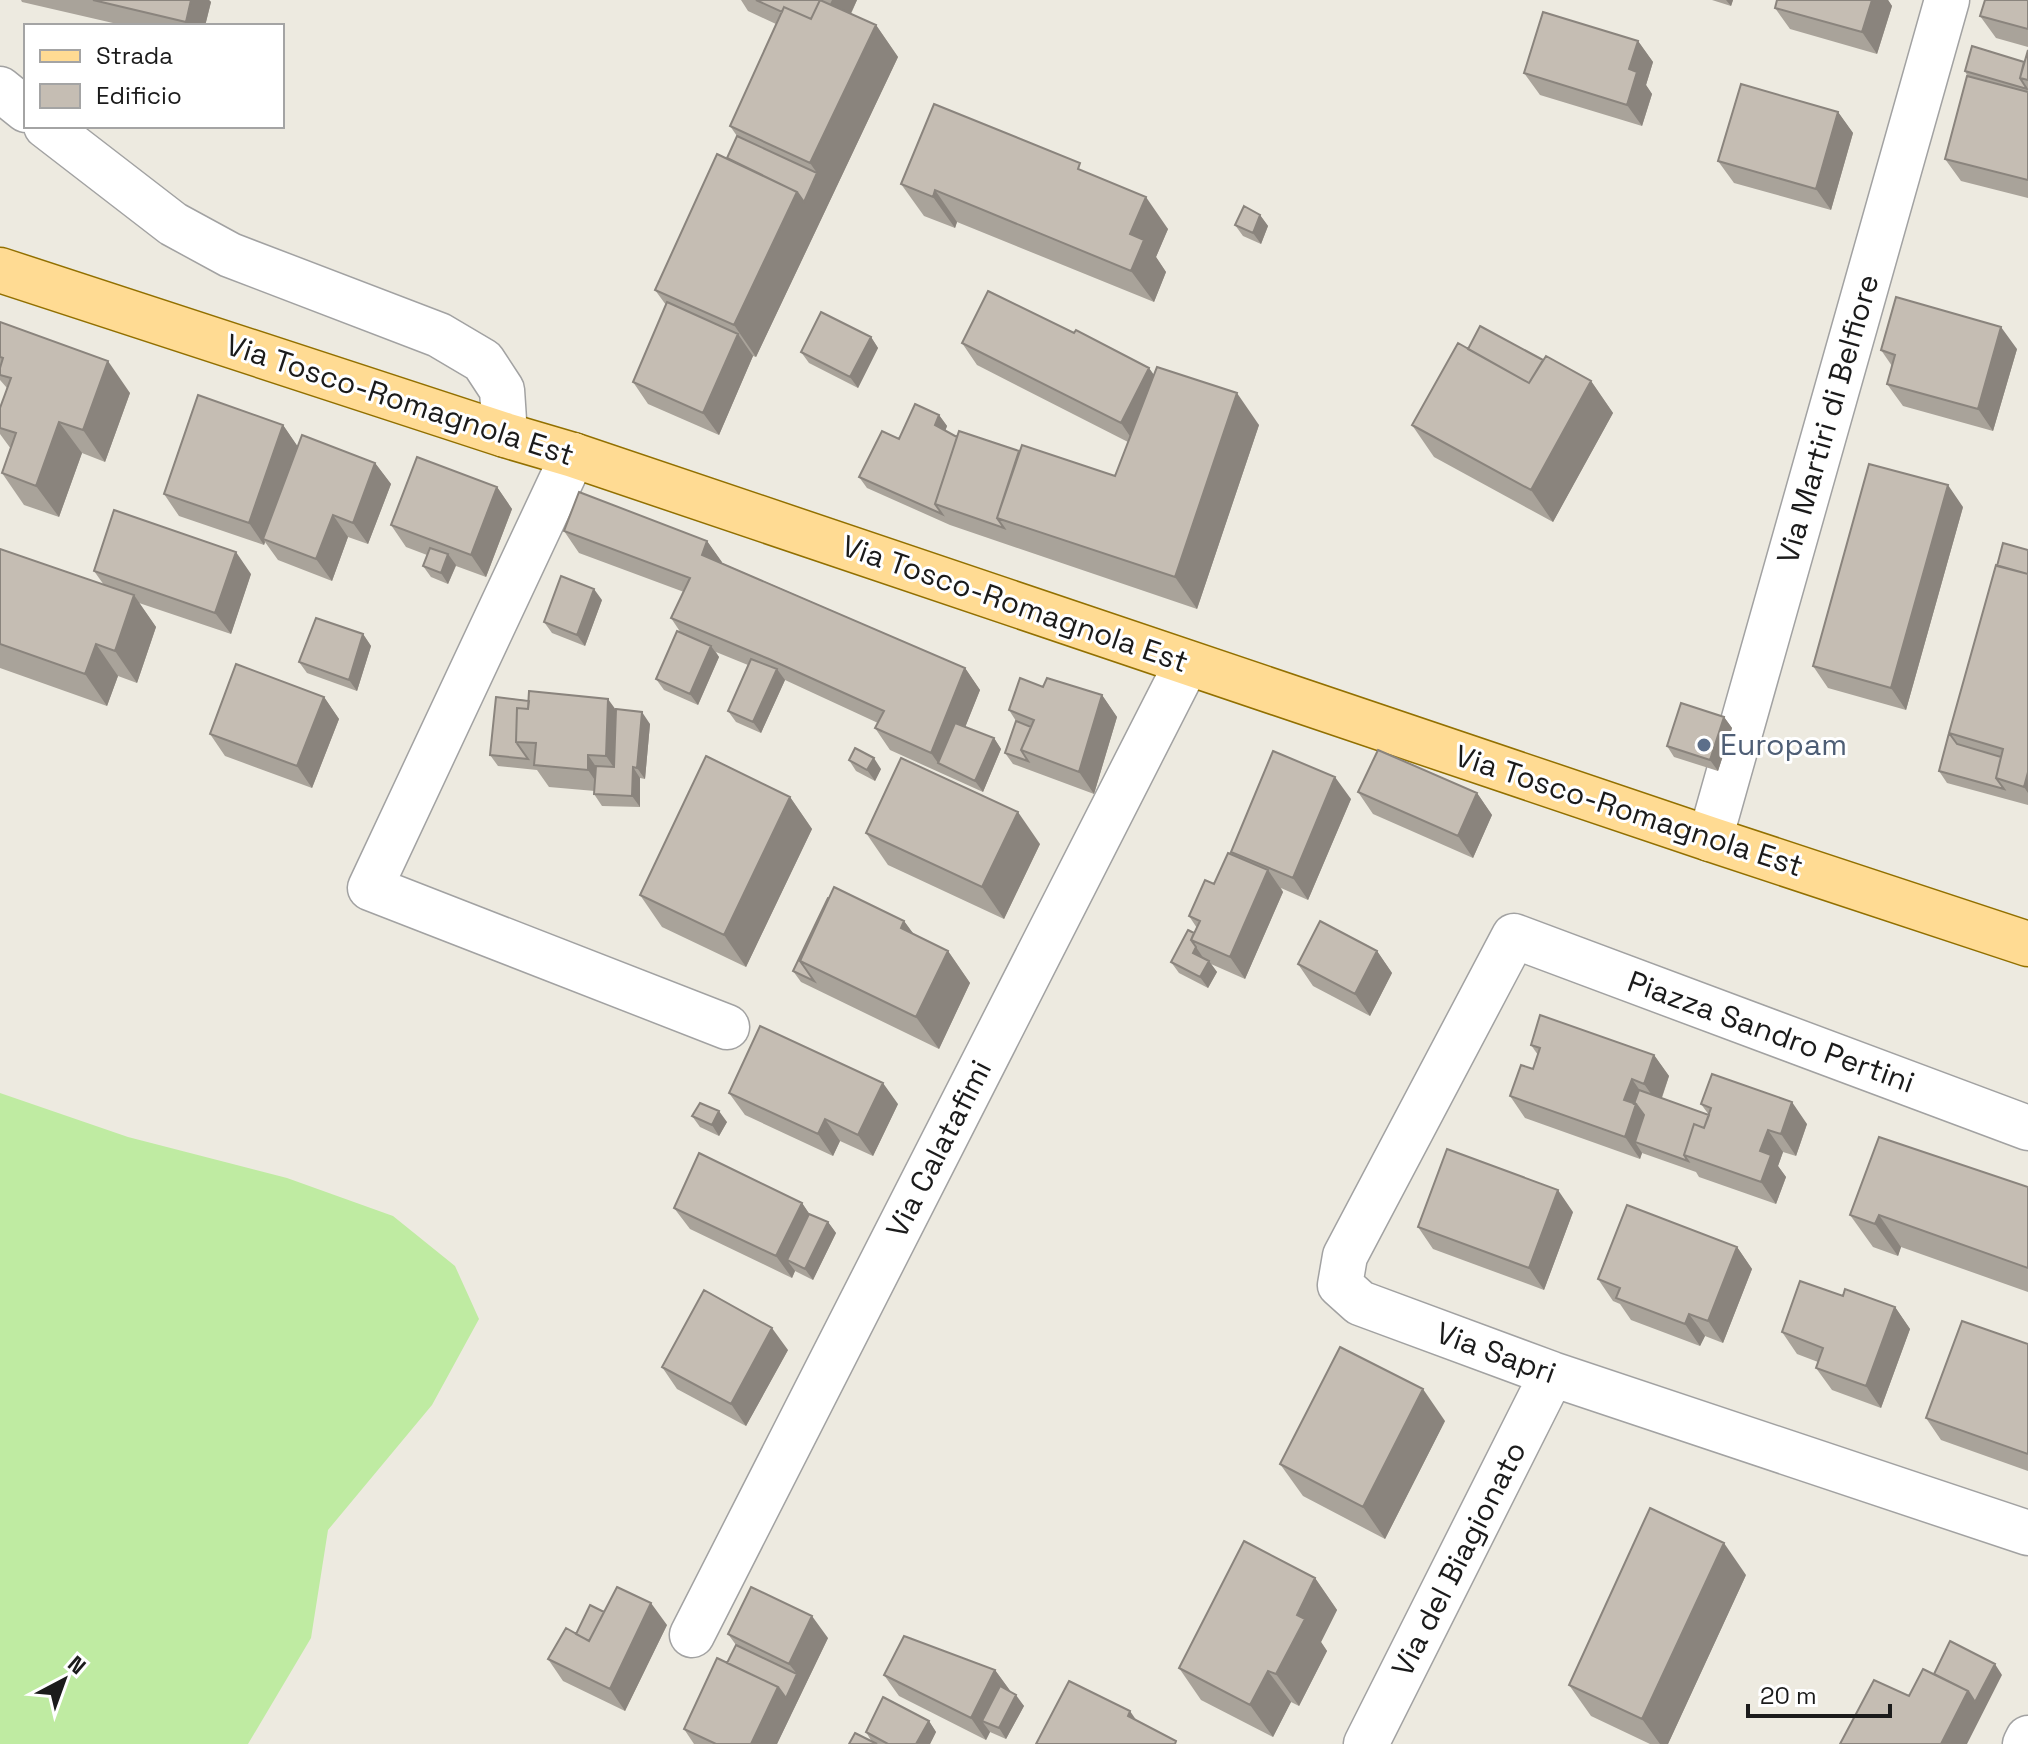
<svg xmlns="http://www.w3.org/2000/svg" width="2028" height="1744" font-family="'Space Grotesk',sans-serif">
<rect width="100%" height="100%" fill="#edeae0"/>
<path fill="#bfeba2" d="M0 1093 128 1137 287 1178 393 1216 455 1266 479 1319 432 1405 328 1530 311 1638 248 1744H0Z"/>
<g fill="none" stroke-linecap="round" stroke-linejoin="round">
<defs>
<path id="minor" d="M0 89 26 110
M46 126 173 224 230 255 439 335 483 361 502 390 505 435
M573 455 370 888 727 1027
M1710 839 1947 0
M2028 1128 1514 936 1345 1256 1340 1285 1360 1303 1552 1374 2028 1533
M692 1635 1187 663
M1366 1744 1552 1374
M2025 1744 2028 1738"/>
<path id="major" d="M0 270 505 435 573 455 1710 839 2028 944"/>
</defs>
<use href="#minor" stroke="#a2a2a2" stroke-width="47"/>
<use href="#major" stroke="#927000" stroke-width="47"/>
<use href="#minor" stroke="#fff" stroke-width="44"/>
<use href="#major" stroke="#ffdb93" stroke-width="44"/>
</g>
<path fill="#a9a39a" d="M21 0H209L211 2 205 26H126L22 2Z
M741 0H857L851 14 876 25 898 57 756 357 753 356 719 435 648 404 633 382 666 305 655 290 727 158 737 136 730 126 776 24 748 11Z
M1712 0H1733L1731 6Z
M1777 0H1888L1892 6 1877 54 1790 29 1775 8Z
M2028 0V47L1996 38 1980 16Z
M1638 41 1653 62 1646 85 1652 94 1642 126 1540 95 1524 73Z
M2028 50V198L1961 181 1945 159 1968 77 1965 71 2024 62Z
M1838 112 1853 133 1831 210 1734 183 1718 161Z
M1086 172 1168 229 1156 257 1166 272 1154 302 957 222 955 228 924 216 901 184Z
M1260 215 1268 226 1261 244 1243 236 1235 225Z
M0 322 130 393 105 462 82 453 59 517 24 505 2 473 11 449 0 434V408L7 388 0 380Z
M1074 333 1149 368 1154 375 1259 425 1197 609 950 525 867 488 859 477 899 439 939 415 947 426 945 431 957 437 1115 476 1128 442 977 365 962 343Z
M871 337 878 348 858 388 809 363 801 352Z
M1468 349 1543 360 1591 381 1613 413 1553 522 1434 457 1412 425Z
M2017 349 1993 431 1903 406 1887 384 1892 366 1881 350Z
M283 425 298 447 375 463 391 484 368 544 348 537 332 581 278 560 265 542 264 545 179 516 164 494Z
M497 487 512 509 486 577 456 566 448 584 431 577 423 566 427 555 406 547 391 525Z
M1963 507 1906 710 1828 688 1813 666Z
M564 531 707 541 722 563 965 668 980 690 965 727 994 738 1001 749 983 792 890 750 875 728 878 723 785 680 761 733 736 722 728 711 748 665 716 652 719 657 698 705 664 690 656 679 681 633 671 618 684 592 579 553Z
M0 549 104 585 94 571 251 574 231 634 139 603 156 627 137 683 118 676 107 706 0 668Z
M2028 550V805L1947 783 1939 771 1997 566Z
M602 600 585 646 552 633 544 622Z
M363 634 371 646 357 691 307 673 299 662Z
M1043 687 1102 695 1117 717 1094 794 1013 764 1005 753 1016 721 1009 710Z
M324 697 339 719 312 788 225 756 210 734Z
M496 697 616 709 650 724 645 779 640 778V807L602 806 594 794 595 791 549 787 537 770 498 766 490 755Z
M1724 717 1732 728 1718 771 1674 757 1667 746Z
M849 760 881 769 875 781 856 771Z
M1358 792 1477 793 1492 815 1473 858 1373 814Z
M790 797 812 829 746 967 662 927 640 895Z
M1351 799 1308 900 1281 888 1283 892 1245 979 1211 964 1217 972 1208 988 1179 973 1171 962 1194 933 1197 928 1189 916 1214 884 1234 855 1231 852Z
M866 833 1040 844 1004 919 888 865Z
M828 898 904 921 914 935 948 951 970 983 939 1049 801 982 793 971Z
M1377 951 1392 973 1370 1016 1313 986 1298 964Z
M1531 1045 1654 1055 1669 1076 1662 1098 1709 1115 1701 1104 1807 1124 1796 1156 1783 1152 1778 1166 1786 1177 1776 1204 1699 1177 1696 1172 1642 1153 1640 1159 1525 1118 1510 1096 1533 1069 1538 1055Z
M729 1093 898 1104 873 1156 840 1141 833 1156 745 1115Z
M692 1116 727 1122 719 1136 700 1127Z
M2028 1187V1292L1901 1247 1898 1256 1873 1247 1850 1215Z
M802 1203 809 1214 828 1222 836 1233 813 1280 795 1271 792 1278 690 1229 674 1208Z
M1573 1212 1544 1290 1433 1249 1418 1227Z
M1737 1247 1752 1269 1723 1343 1705 1336 1700 1346 1631 1320 1620 1304 1613 1301 1598 1279Z
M1843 1296 1895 1307 1910 1329 1881 1408 1832 1390 1816 1368 1818 1362 1797 1354 1782 1332Z
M2028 1344V1471L1941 1440 1926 1418Z
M788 1350 746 1426 677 1389 662 1367Z
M1445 1421 1385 1539 1303 1496 1280 1464Z
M1746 1575 1668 1744H1650L1591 1716 1569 1685Z
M1315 1578 1337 1610 1321 1642 1327 1651 1299 1706 1291 1702 1273 1737 1201 1700 1179 1668Z
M604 1612 667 1625 625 1711 563 1681 548 1659 576 1634Z
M728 1634 828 1638 777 1744H694L684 1729 727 1663 736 1645Z
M995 1670 1011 1692 1024 1706 1006 1739 990 1732 986 1740 899 1696 884 1675Z
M929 1721 936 1732 930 1744H849L872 1742 866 1732Z"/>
<path fill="#8a847d" d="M191 0H209L211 2 205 26H189L186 22Z
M832 0H857L833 51 818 29Z
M1726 0H1733L1731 6Z
M1872 0H1888L1892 6 1877 54 1862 32Z
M876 25 898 57 756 357 734 325 797 192 817 173 810 163Z
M1638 41 1653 62 1646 85 1652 94 1642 126 1627 105 1629 69Z
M1838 112 1853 133 1831 210 1816 189Z
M935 190 957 222 955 228 933 197Z
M1146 197 1168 229 1156 257 1166 272 1154 302 1131 271 1130 234Z
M1260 215 1268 226 1261 244 1253 233Z
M2001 327 2017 349 1993 431 1978 409Z
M738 334 753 356 719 435 703 413Z
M871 337 878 348 858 388 850 377Z
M108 361 130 393 105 462 83 430Z
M1149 368 1164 390 1136 445 1121 423Z
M1591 381 1613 413 1553 522 1531 490Z
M1237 393 1259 425 1197 609 1175 577Z
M939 415 947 426 943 437 935 425Z
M59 422 82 453 59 517 36 486Z
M283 425 298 447 263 539 265 542 264 545 249 523Z
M375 463 391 484 368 544 353 523Z
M1948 485 1963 507 1906 710 1891 688Z
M497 487 512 509 486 577 471 555Z
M333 515 348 537 332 581 316 559Z
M707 541 722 562 717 577 702 555Z
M236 552 251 574 231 634 215 613Z
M448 554 456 565 448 584 441 573Z
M594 589 602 600 585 646 577 635Z
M134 595 156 627 137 683 115 651Z
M363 634 371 646 357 691 349 680Z
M96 644 118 676 107 706 85 674Z
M711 646 719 657 698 705 690 694Z
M965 668 980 690 949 768 938 763 931 753Z
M777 669 785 680 761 733 753 722Z
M1102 695 1117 717 1094 794 1079 772Z
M324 697 339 719 312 788 297 766Z
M608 699 624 721 621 778 606 756Z
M642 712 650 724 645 779 637 768Z
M1724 717 1732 728 1718 771 1710 760Z
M994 738 1001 749 983 792 975 781Z
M588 755 603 777V792L588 770Z
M874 758 881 769 875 781 867 770Z
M633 767 640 778V807L632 796Z
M2028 772V793L2024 787Z
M1335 777 1351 799 1308 900 1293 878Z
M1477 793 1492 815 1473 858 1458 836Z
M790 797 812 829 746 967 724 935Z
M1018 812 1040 844 1004 919 982 887Z
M1268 870 1283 892 1245 979 1230 957Z
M904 921 927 952 901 928Z
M1196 947 1204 959 1193 953Z
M948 951 970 983 939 1049 916 1017Z
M1377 951 1392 973 1370 1016 1355 994Z
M1209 961 1217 972 1208 988 1200 977Z
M1654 1055 1669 1076 1659 1105 1644 1084Z
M1632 1079 1647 1101 1652 1126 1635 1142 1642 1153 1640 1159 1625 1137 1624 1100Z
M883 1083 898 1104 873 1156 858 1135Z
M1792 1102 1807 1124 1796 1156 1781 1134Z
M719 1111 727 1122 719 1136 712 1125Z
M825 1119 840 1141 833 1156 818 1134Z
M1768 1130 1783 1152 1778 1166 1786 1177 1776 1204 1761 1182 1760 1151Z
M1558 1190 1573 1212 1544 1290 1529 1268Z
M802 1203 817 1225 787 1260 795 1271 792 1278 776 1256Z
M1879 1215 1901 1247 1898 1256 1875 1224Z
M828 1222 836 1233 813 1280 805 1269Z
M1737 1247 1752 1269 1723 1343 1708 1321Z
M1895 1307 1910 1329 1881 1408 1866 1386Z
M1689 1314 1705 1336 1700 1346 1685 1324Z
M772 1328 788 1350 746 1426 731 1404Z
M1423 1389 1445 1421 1385 1539 1363 1507Z
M1724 1543 1746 1575 1668 1744H1660L1642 1719Z
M1315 1578 1337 1610 1321 1642 1327 1651 1299 1706 1276 1674 1297 1615Z
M651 1603 667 1625 625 1711 610 1689Z
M812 1616 828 1638 777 1744H751L778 1687 797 1674 789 1664Z
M1995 1664 2002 1675 1967 1744H1941L1968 1691Z
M995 1670 1011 1692 982 1721 990 1732 986 1740 971 1718Z
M1268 1671 1291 1702 1273 1737 1250 1705Z
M1016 1695 1024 1706 1006 1739 999 1728Z
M1130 1711 1152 1743 1128 1716Z
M929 1721 936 1732 930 1744H916Z"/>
<path fill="#c5bdb3" stroke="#8a847d" stroke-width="2" d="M93 0H191L186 22Z
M756 0H820L811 19 784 7 782 12Z
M820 0 876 25 810 163 730 126 784 7 811 19Z
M1777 0H1872L1862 32 1775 8Z
M1985 0H2028V29L1980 16Z
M1543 12 1638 41 1629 69 1637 72 1627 105 1524 73Z
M1972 46 2024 62 2020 78 2027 89 1965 71Z
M2028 50V80L2020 78Z
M1967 76 2028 92V180L1945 159Z
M1741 84 1838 112 1816 189 1718 161Z
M934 104 1080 163 1078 169 1146 197 1130 234 1144 240 1131 271 935 190 933 197 901 184Z
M737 136 817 173 804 202 797 192 727 158Z
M717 154 797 192 734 325 655 290Z
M1244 206 1260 215 1253 233 1235 225Z
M988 291 1074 333 1076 330 1149 368 1121 423 962 343Z
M1896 297 2001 327 1978 409 1887 384 1895 355 1881 350Z
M667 302 738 334 703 413 633 382Z
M821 312 871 337 850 377 801 352Z
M0 322 108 361 83 430 59 422 36 486 2 473 16 433 0 428V408L11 378 0 375V368L3 358 0 357Z
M1480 326 1543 360 1529 383 1468 349Z
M1458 343 1529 383 1546 356 1591 381 1531 490 1412 425Z
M1157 367 1237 393 1175 577 997 518 1022 445 1115 476Z
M198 395 283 425 249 523 164 494Z
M915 404 939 415 935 425 957 437 935 504 942 514 859 477 882 431 899 439Z
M959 431 1019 451 997 518 1004 528 935 504Z
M302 435 375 463 353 523 333 515 316 559 263 539Z
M417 457 497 487 471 555 391 525Z
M1869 464 1948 485 1891 688 1813 666Z
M579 492 707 541 702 555 965 668 931 753 875 728 884 711 769 659 671 618 690 578 564 531Z
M114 510 236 552 215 613 94 571Z
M2003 543 2028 550V574L1997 566Z
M430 548 448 554 441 573 423 566Z
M0 549 134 595 115 651 96 644 85 674 0 644Z
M1996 565 2028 574V772L2024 787 1996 778 2003 749 1949 733Z
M561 576 594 589 577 635 544 622Z
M316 618 363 634 349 680 299 662Z
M677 631 711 646 690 694 656 679Z
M751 659 777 669 753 722 728 711Z
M236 664 324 697 297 766 210 734Z
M1020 678 1043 687 1047 678 1102 695 1079 772 1021 750 1034 720 1009 710Z
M529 691 608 699 606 756 588 755V770L534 765 536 743 516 742 517 708 528 709Z
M496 697 529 701 528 709 517 708 516 742 528 759 490 755Z
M1681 703 1724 717 1710 760 1667 746Z
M616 709 642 712 637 768 633 767 632 796 594 794 596 766 614 767Z
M1016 721 1031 727 1021 750 1028 761 1005 753Z
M955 723 994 738 975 781 938 763Z
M1949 733 1957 744 2001 757 1996 778 2004 789 1939 771Z
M855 748 874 758 867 770 849 760Z
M1378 750 1477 793 1458 836 1358 792Z
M1273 751 1335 777 1293 878 1231 852Z
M706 756 790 797 724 935 640 895Z
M901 758 1018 812 982 887 866 833Z
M1228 853 1268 870 1230 957 1191 940 1200 921 1189 916 1205 880 1214 884Z
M834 887 904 921 901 928 948 951 916 1017 800 961Z
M828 898H829L800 961 814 981 793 971Z
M1320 921 1377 951 1355 994 1298 964Z
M1188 930 1194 933 1191 940 1196 947 1193 953 1209 961 1200 977 1171 962Z
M1540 1015 1654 1055 1644 1084 1632 1079 1624 1100 1636 1104 1625 1137 1510 1096 1521 1065 1533 1069 1540 1048 1531 1045Z
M760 1026 883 1083 858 1135 825 1119 818 1134 729 1093Z
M1712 1074 1792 1102 1781 1134 1768 1130 1760 1151 1771 1155 1761 1182 1684 1155 1694 1124 1704 1128 1711 1108 1701 1104Z
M1639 1090 1709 1115 1704 1128 1694 1124 1684 1155 1688 1161 1635 1142 1644 1115 1636 1104H1634Z
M700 1103 719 1111 712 1125 692 1116Z
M1879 1137 2028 1187V1268L1879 1215 1875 1224 1850 1215Z
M1447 1149 1558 1190 1529 1268 1418 1227Z
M699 1153 802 1203 776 1256 674 1208Z
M1627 1205 1737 1247 1708 1321 1689 1314 1685 1324 1616 1298 1620 1288 1598 1279Z
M809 1214 828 1222 805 1269 787 1260Z
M1800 1281 1843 1296 1845 1289 1895 1307 1866 1386 1816 1368 1823 1348 1782 1332Z
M704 1290 772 1328 731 1404 662 1367Z
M1962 1321 2028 1344V1454L1926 1418Z
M1340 1347 1423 1389 1363 1507 1280 1464Z
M1650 1508 1724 1543 1642 1719 1569 1685Z
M1244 1541 1315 1578 1297 1615 1305 1619 1276 1674 1268 1671 1250 1705 1179 1668Z
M617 1587 651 1603 610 1689 548 1659 566 1628 589 1641Z
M751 1587 812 1616 789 1664 728 1634Z
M590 1605 604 1612 589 1641 576 1634Z
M904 1636 995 1670 971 1718 884 1675Z
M1950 1641 1995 1664 1975 1702 1968 1691 1934 1674Z
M736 1645 797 1674 786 1698 778 1687 727 1663Z
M717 1658 778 1687 751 1744H716L684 1729Z
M1923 1669 1968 1691 1941 1744H1840L1874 1680 1909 1696Z
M1069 1681 1130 1711 1128 1716 1176 1741 1175 1744H1036Z
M1000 1686 1016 1695 999 1728 982 1721Z
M883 1697 929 1721 916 1744H888L866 1732Z
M855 1733 877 1744H849Z"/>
<circle fill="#5c6f8a" stroke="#fff" stroke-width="3" cx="1704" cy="745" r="8"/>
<g text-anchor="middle" stroke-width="6" stroke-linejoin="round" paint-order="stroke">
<g font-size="30" fill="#1b1b1b" stroke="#fff">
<text transform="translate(400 400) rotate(18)" y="10">Via Tosco-Romagnola Est</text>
<text transform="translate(1828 419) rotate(-74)" y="10">Via Martiri di Belfiore</text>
<text transform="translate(1015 604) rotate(19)" y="10">Via Tosco-Romagnola Est</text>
<text transform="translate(1629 811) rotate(18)" y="10">Via Tosco-Romagnola Est</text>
<text transform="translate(1771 1032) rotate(20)" y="10">Piazza Sandro Pertini</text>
<text transform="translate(939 1149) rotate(-63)" y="10">Via Calatafimi</text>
<text transform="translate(1496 1353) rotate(20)" y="10">Via Sapri</text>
<text transform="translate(1459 1559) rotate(-63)" y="10">Via del Biagionato</text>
</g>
<g font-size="30" fill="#4e5e75" stroke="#fff" text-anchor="start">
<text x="1720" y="755">Europam</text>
</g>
</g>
<rect x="24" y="24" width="260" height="104" fill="#ffffff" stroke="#a4a4a4" stroke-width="2"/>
<rect x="40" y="50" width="40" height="12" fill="#ffdb93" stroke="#a4a4a4" stroke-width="2"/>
<text x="96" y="64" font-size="24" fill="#1b1b1b">Strada</text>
<rect x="40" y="84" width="40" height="24" fill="#c5bdb3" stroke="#a4a4a4" stroke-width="2"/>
<text x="96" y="104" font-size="24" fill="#1b1b1b">Edificio</text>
<g transform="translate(64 1680) rotate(41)" stroke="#ffffff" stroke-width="6" paint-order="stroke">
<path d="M0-6L14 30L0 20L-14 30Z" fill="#1b1b1b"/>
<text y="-12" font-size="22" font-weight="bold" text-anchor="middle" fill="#1b1b1b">N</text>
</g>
<path d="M1748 1704v12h142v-12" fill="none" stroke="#1b1b1b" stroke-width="4"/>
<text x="1760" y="1704" font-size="24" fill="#1b1b1b" stroke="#ffffff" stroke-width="6" paint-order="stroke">20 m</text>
</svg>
